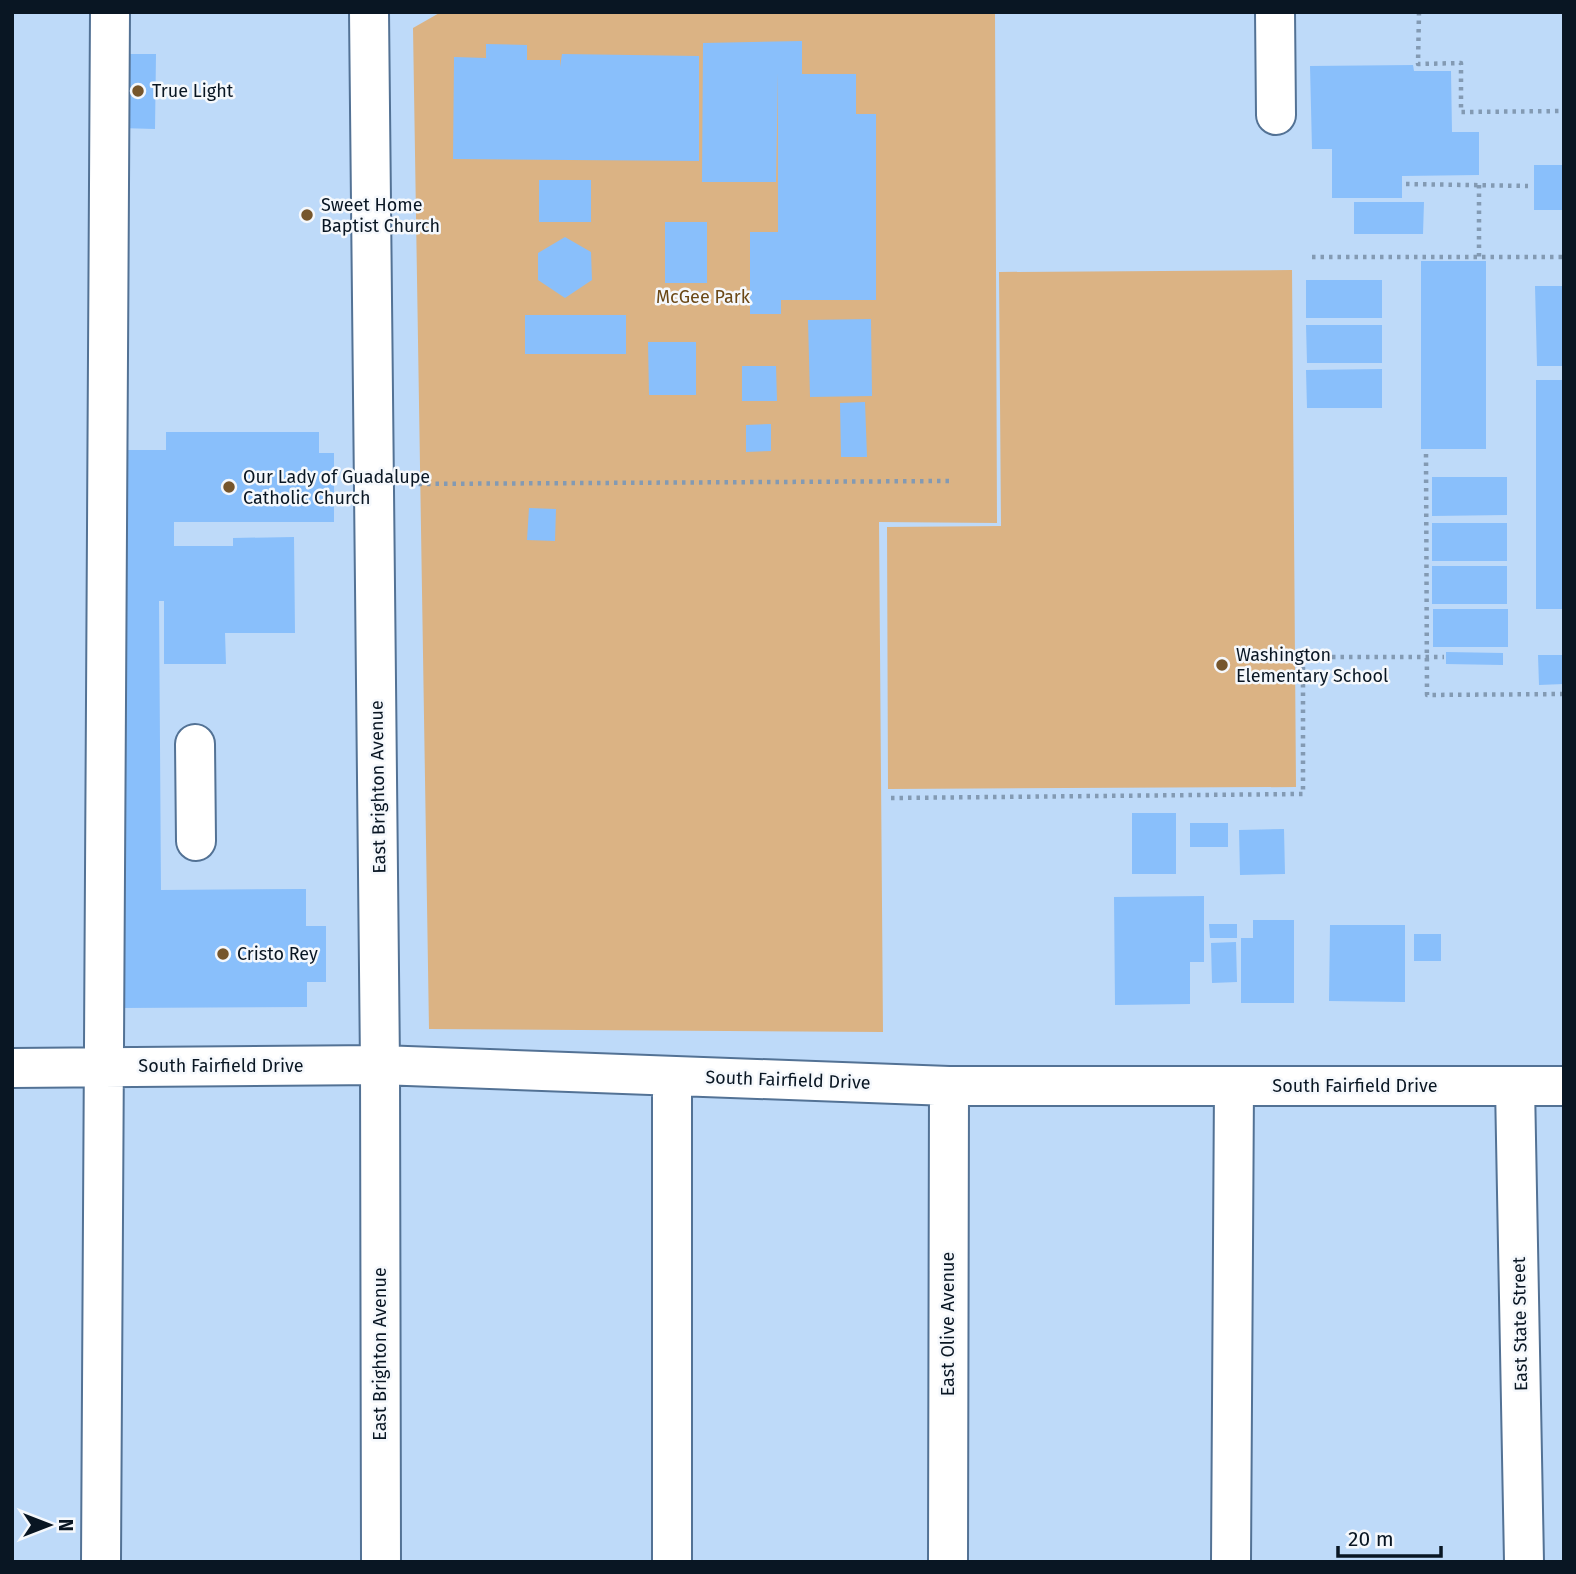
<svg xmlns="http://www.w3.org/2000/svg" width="1576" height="1574" font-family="'Fira Sans',sans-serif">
<rect width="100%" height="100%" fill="#bedaf9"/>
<path fill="#dbb384" d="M441 12H995L997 523 879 522 883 1032 429 1029 413 28Z
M1292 270 1296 787 888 789 887 527 1001 526 999 272Z"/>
<path fill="#89bffb" d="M802 41V74H856V114H876V300H781V314H750V232H778V73L776 182H702L703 43Z
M486 44 527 45V60H560V67L562 54 699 56V161L453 159 454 57 486 58Z
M121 54H156L155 129 120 128Z
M1413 65 1414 71H1451L1452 132H1479V175L1402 176V198H1332V149H1312L1310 66Z
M1534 165H1562L1563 210H1534Z
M539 180H591V222H539Z
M1354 202H1424L1423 234H1354Z
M665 222H707V283H665Z
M565 237 591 252 592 280 565 298 538 280V253Z
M1421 261H1486V449H1421Z
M1306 280H1382V318H1306Z
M1535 286H1564V366H1537Z
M525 315H626V354H525Z
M871 319 872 396 810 397 808 320Z
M1306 325H1382V363H1307Z
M648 342H696V395H649Z
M742 366H776L777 401H742Z
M1382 369V408H1307L1306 370Z
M1536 380H1564V609H1536Z
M865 402 867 457H841L840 403Z
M771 424V451L746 452V425Z
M166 432H319V453H334V522H174V546H233V538L294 537 295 633H225L226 664H164V601H159L161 890 306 889V926H326V982H307V1007L120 1008 122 450H166Z
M1432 477H1507V515L1432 516Z
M529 508 556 509 555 541 527 540Z
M1432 523H1507V561H1432Z
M1432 566H1507V604H1432Z
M1433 609H1508V647H1433Z
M1446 652 1503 653V665L1446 664Z
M1538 655H1564V684L1539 685Z
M1132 813H1176V874H1132Z
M1190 823H1228V847H1190Z
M1284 829 1285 874 1240 875 1239 830Z
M1204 896V962H1190V1004L1115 1005 1114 897Z
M1253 920H1294V1003H1241V938H1253Z
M1209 924H1237V938H1210Z
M1330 925H1405V1002L1329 1001Z
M1414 934H1441V961H1414Z
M1236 942 1237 982 1212 983 1211 943Z"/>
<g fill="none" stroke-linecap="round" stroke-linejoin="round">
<defs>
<path id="minor" d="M369 12 380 1065 381 1562
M1275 12 1276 115
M195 744 196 841
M12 1068 380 1065 949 1086H1564
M672 1076V1562
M1515 1086 1524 1562
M101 1562 110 12
M948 1562 949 1086
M1231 1562 1234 1086"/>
</defs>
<use href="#minor" stroke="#537295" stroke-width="42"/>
<path stroke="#839ab3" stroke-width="4.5" stroke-dasharray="3.5 5" stroke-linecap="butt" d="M1419 12 1418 64 1461 63V112L1564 111
M1406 184 1528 186
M1479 185V257
M1312 257H1564
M1426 454 1427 695 1564 694
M410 484 951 481
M891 798 1303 794V657H1444"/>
<use href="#minor" stroke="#fff" stroke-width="38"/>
</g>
<g fill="#76562c" stroke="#f5f8fc" stroke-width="2.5">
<circle cx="138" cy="91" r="7"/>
<circle cx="307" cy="215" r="7"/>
<circle cx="229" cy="487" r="7"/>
<circle cx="1222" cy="665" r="7"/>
<circle cx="223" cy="954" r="7"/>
</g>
<g text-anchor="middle" stroke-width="5" stroke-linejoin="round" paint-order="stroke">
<g font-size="18" fill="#091623" stroke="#f5f8fc" text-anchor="start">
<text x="152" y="97">True Light</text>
<text x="321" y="211">Sweet Home<tspan x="321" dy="21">Baptist Church</tspan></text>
<text x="243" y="483">Our Lady of Guadalupe<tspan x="243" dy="21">Catholic Church</tspan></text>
<text x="1236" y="661">Washington<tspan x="1236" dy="21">Elementary School</tspan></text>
<text x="237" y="960">Cristo Rey</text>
</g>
<g font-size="18" fill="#6b4816" stroke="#f5f8fc">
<text x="703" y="303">McGee Park</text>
</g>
<g font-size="18" fill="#091623" stroke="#f5f8fc">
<text transform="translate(378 787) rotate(-91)" y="6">East Brighton Avenue</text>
<text x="221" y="1072">South Fairfield Drive</text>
<text transform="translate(788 1080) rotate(2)" y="6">South Fairfield Drive</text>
<text x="1355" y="1092">South Fairfield Drive</text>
<text transform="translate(948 1324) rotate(-90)" y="6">East Olive Avenue</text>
<text transform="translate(1520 1324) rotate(-91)" y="6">East State Street</text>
<text transform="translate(380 1354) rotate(-90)" y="6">East Brighton Avenue</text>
</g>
</g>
<rect width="1576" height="1574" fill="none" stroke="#091623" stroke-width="28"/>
<g transform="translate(49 1525) rotate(90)" stroke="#f5f8fc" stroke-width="5" paint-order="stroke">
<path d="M0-5L12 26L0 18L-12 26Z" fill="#091623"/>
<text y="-10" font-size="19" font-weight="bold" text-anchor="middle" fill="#091623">N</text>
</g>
<path d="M1338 1546v10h103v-10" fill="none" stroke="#091623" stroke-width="3.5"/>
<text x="1348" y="1546" font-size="21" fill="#091623" stroke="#f5f8fc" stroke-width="5" paint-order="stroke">20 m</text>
</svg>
